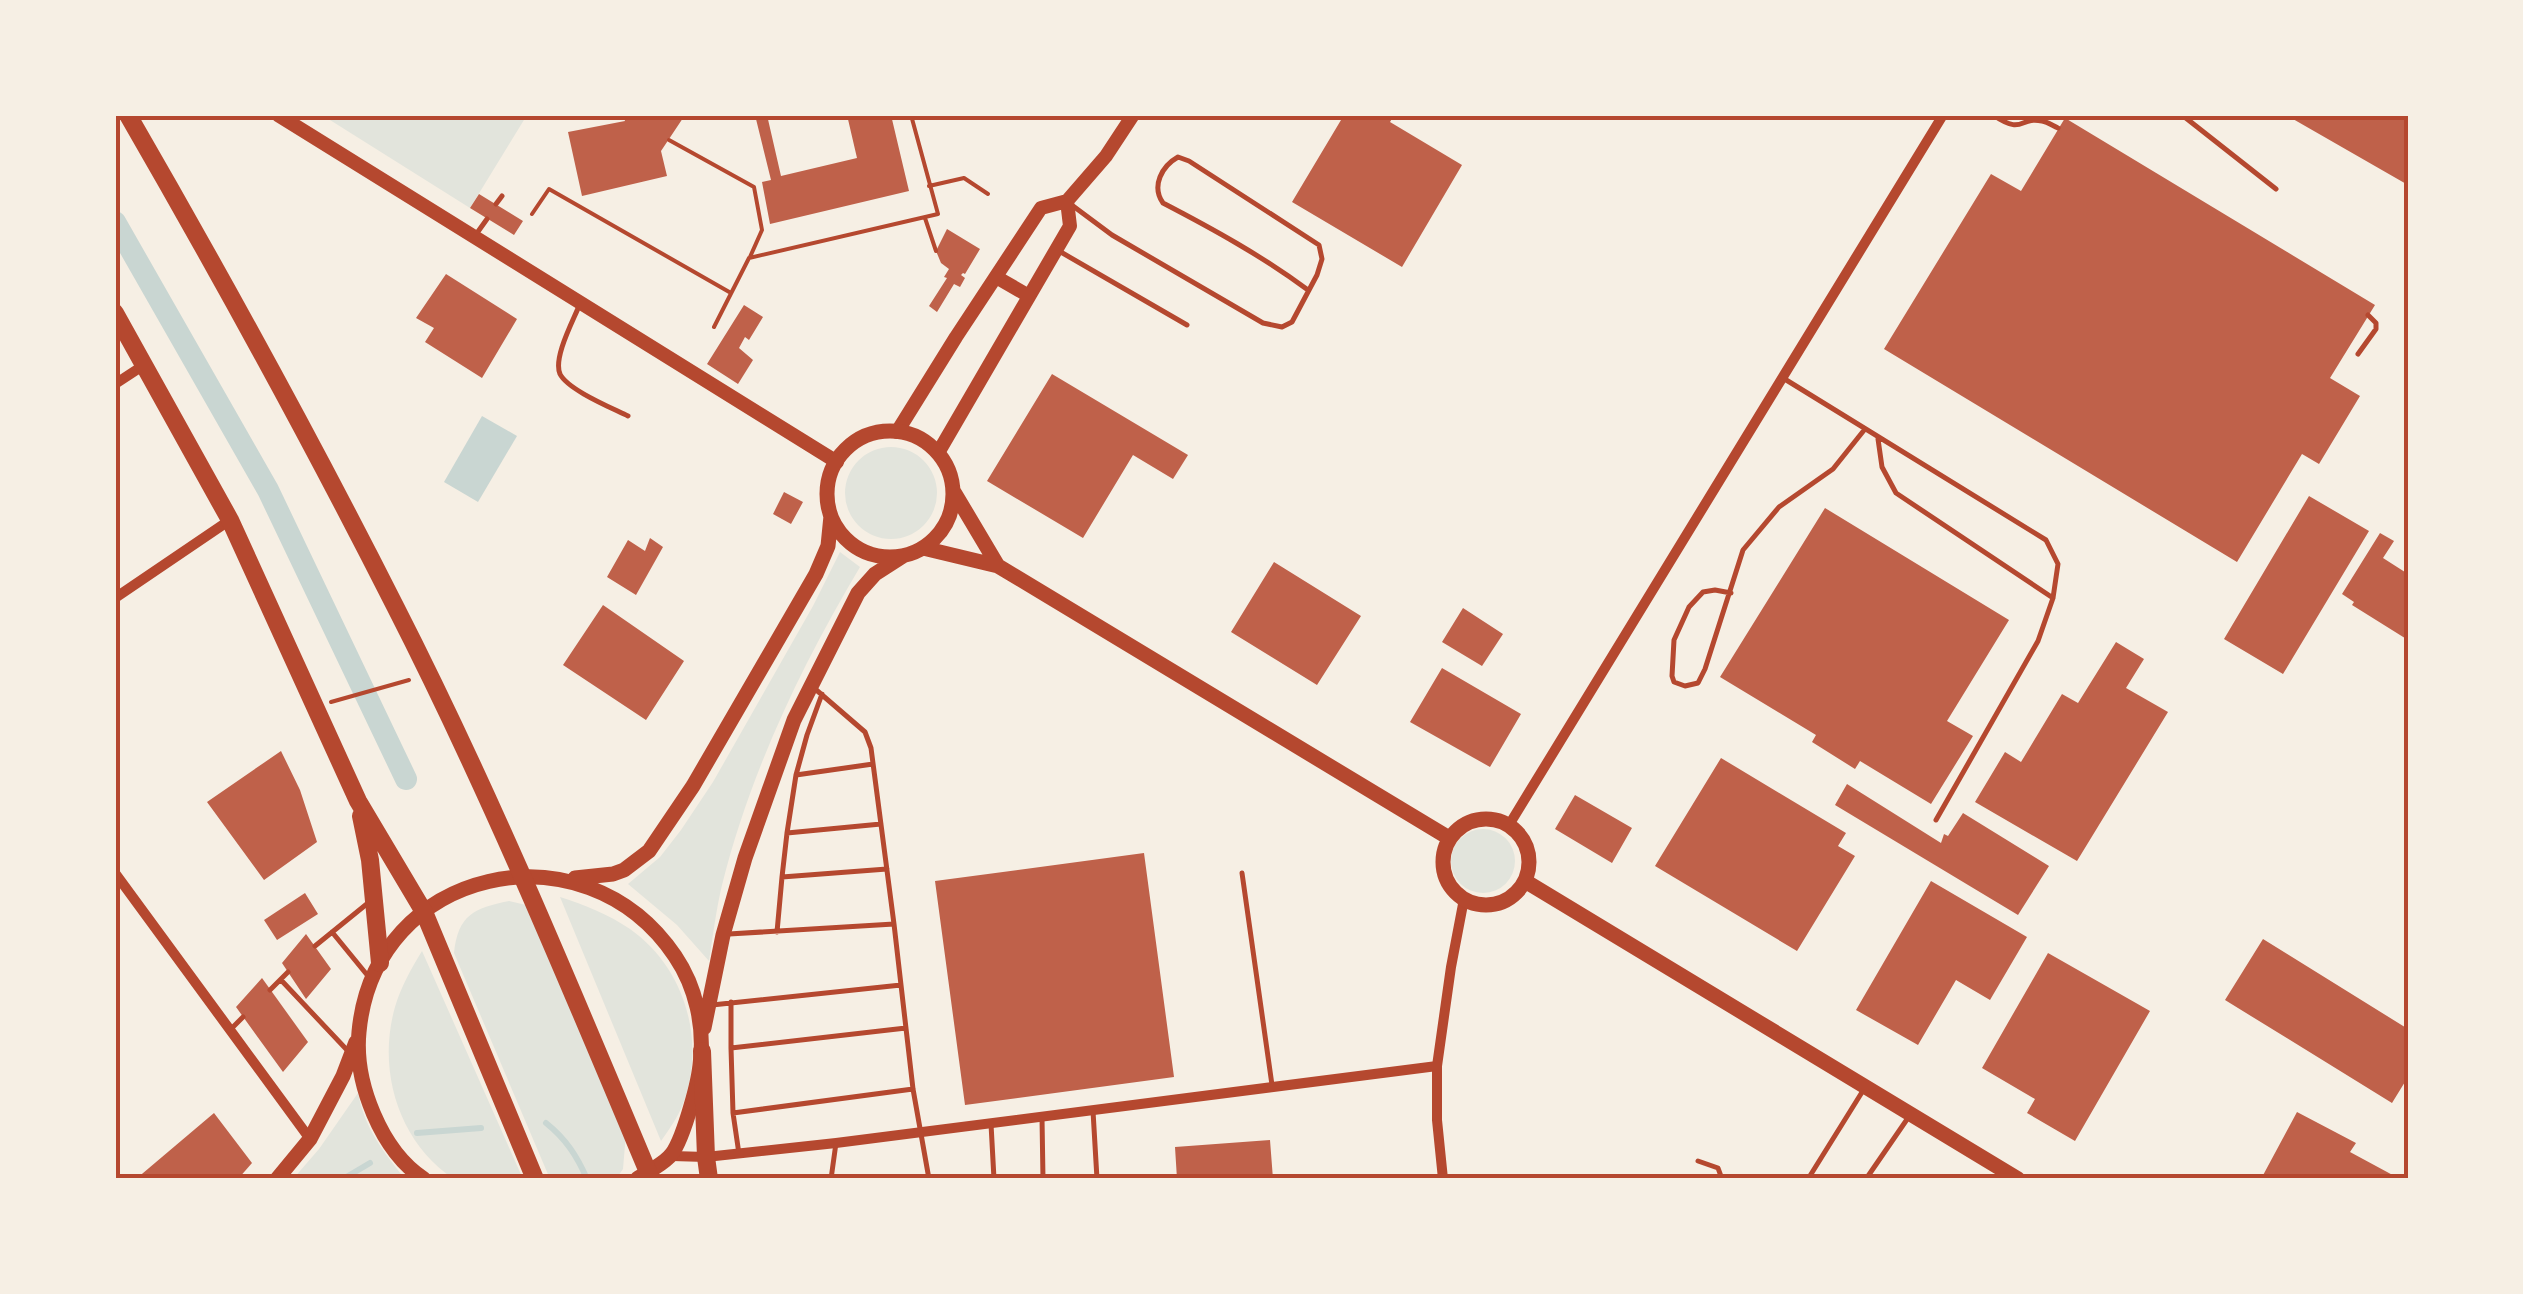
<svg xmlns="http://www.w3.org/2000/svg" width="2523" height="1294" font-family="Jost,sans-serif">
<rect width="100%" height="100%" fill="#f6efe4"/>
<path fill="#e2e4dc" d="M322 115H527L470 208Z
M845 493a46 46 0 1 1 92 0a46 46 0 1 1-92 0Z
M840 552 860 567C801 666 750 773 722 885 716 910 713 936 709 961L677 925 628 884 660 857 681 830 713 782 813 606Z
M1451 861a32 32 0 1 1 64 0a32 32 0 1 1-64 0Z
M560 897C585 905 608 914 630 929 684 967 706 1039 684 1101 679 1116 670 1128 661 1141Z
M509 901 526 905 626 1133 623 1169 616 1179H550L454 953C458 915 474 908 509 901Z
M422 951 523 1179H454C398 1142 377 1070 395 1007 401 987 411 969 422 951Z
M358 1093C365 1129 383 1151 405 1179H293L319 1149Z"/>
<path fill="#c9d6d2" d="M482 416 517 436 478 502 444 482Z"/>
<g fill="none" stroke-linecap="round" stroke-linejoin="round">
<path stroke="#c9d6d2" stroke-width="6" d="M546 1123C566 1139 577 1156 587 1179
M417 1133 481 1128
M343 1179 370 1163"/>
<path stroke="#c9d6d2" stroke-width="22" d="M115 222 268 490 406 779"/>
</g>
<path fill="#bf614a" d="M623 115H685L661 151 667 176 582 196 568 132 625 121Z
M755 115H767L781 176 857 158 847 115H891L909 191 770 224 762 182 771 180Z
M1344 115H1394L1390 122 1462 165 1402 267 1292 202Z
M2286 115H2408V185Z
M2065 118 2375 305 2330 378 2360 396 2319 464 2302 454 2237 562 1884 349 1991 174 2021 191Z
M479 194 523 221 514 235 470 208Z
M947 229 980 249 965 274 963 273 961 275 965 278 960 287 954 284 937 312 929 306 947 278 944 277 949 269 941 263 936 251Z
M446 274 517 319 482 378 425 342 434 328 416 318Z
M744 305 763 317 749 340 745 337 739 348 753 360 738 384 707 364Z
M1052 374 1188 455 1173 479 1133 455 1083 538 987 481Z
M784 492 803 502 791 524 773 514Z
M2309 496 2369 531 2283 674 2224 639Z
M1825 508 2009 620 1947 721 1973 736 1931 804 1860 761 1855 769 1812 742 1816 735 1720 677Z
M2380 533 2394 541 2383 558 2408 574V640L2352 605 2354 602 2342 594Z
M650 538 663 547 636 595 607 577 628 540 645 551Z
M1274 562 1361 616 1317 685 1231 632Z
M603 605 684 661 646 720 563 665Z
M1463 608 1503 634 1482 666 1442 642Z
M2116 642 2144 659 2126 688 2168 712 2077 861 1975 802 2005 752 2021 762 2062 694 2078 703Z
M1442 668 1521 714 1490 767 1410 722Z
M281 751 300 790 317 842 264 880 207 802Z
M1721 758 1846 833 1838 846 1855 856 1797 951 1655 866Z
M1847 784 1941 843 1944 834 1948 836 1963 813 2049 866 2018 915 1835 805Z
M1575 795 1632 828 1612 863 1555 829Z
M1144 853 1174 1077 965 1105 935 881Z
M1931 881 2027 937 1990 1000 1956 980 1918 1045 1856 1010Z
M305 893 318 914 277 940 264 920Z
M306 934 331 969 306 999 282 963Z
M2263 939 2408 1029V1077L2392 1103 2225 1000Z
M2048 953 2150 1011 2075 1141 2027 1113 2035 1099 1982 1068Z
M262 978 308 1042 283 1072 236 1007Z
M2297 1112 2356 1143 2350 1152 2400 1179H2261Z
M214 1113 252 1163 238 1179H136Z
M1270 1140 1273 1179H1177L1175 1147Z"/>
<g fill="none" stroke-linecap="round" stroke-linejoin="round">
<path stroke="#b5482f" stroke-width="4" d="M669 140 754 187 762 230 750 257
M929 186 964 178 988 194
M532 214 549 189 731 293
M925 218 936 251
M714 327 749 258 938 214 911 115
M331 702 409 680"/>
<path stroke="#b5482f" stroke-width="5" d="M1313 115 1315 116
M1993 115C2024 136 2019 116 2042 121 2048 122 2053 126 2058 128
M2182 115 2276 189
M1069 203 1112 235 1263 323 1282 327 1292 322 1317 275 1322 259 1319 245 1189 161 1178 157C1162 166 1151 186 1163 203 1213 229 1262 256 1308 290
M496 204 502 196
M477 233 487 219
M1059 251 1187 325
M579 306C573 321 553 358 560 374 568 390 612 408 628 416
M2358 354 2376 329V323L2368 315
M1783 378 2046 540 2058 564 2053 598 2038 641 1936 820
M1878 439 1882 467 1896 493 2053 598
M1731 593 1715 590 1703 592 1689 607 1674 640 1672 676 1674 682 1685 686 1698 683 1705 669 1743 550 1779 507 1833 469 1865 429
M814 688 865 732 871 748 894 924
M796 775 807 735 822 694
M787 833 796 775 873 764
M1242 873 1272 1085
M782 877 787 833 881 824
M332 932 368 976
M777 932 782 877 887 869
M729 934 894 924 901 985
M315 946 368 903
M281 980 347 1050
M270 990 288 972
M731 1002V1048
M712 1005 901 985 913 1089 929 1179
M906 1028 731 1048 733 1113 913 1089
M231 1029 243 1017
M1093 1111 1097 1179
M733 1113 739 1154
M1042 1118 1043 1179
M991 1124 994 1179
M1698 1161 1718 1168 1722 1179
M831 1179 836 1143
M1808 1179 1864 1089
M1866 1179 1910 1115"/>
<path stroke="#b5482f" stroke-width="10" d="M115 384 144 365
M115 598 230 520
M1509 825 1943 115
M115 873 310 1139
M672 1156 706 1157 836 1143 1437 1066
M1443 1179 1437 1120V1066L1451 967 1464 899"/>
<path stroke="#b5482f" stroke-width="14" d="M278 115 837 462
M996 277 1029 296
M897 432 956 337 1041 208 1067 201 1106 156 1133 115
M938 453 1070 226 1067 201"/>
<path stroke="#b5482f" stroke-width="15" d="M827 494a63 63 0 1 1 126 0a63 63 0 1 1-126 0Z
M954 492 998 566
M923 548 998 566 1449 838
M1443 862a43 43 0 1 1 86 0a43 43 0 1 1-86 0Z
M575 878 613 874 624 870 649 851 693 786 816 574 828 546 831 516
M1525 881 2018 1179
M704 1028 723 935 745 858 794 720 858 593 875 574 903 556
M277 1179 310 1139 343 1076 356 1042
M424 1179C381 1151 354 1082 359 1032 374 867 584 821 675 956 696 987 705 1027 700 1065 698 1084 682 1145 669 1157 660 1166 647 1172 637 1179"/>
<path stroke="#b5482f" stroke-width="18" d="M128 115C221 276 311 440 395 606 490 792 570 986 651 1179
M115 313 230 520 358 801 424 912 535 1179
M361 816 370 860 380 963
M702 1051 706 1157 709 1179"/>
</g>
<rect width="2523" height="1294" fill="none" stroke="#f6efe4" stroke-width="235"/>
<rect x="118" y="118" width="2288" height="1058" fill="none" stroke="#b5482f" stroke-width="4"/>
</svg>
